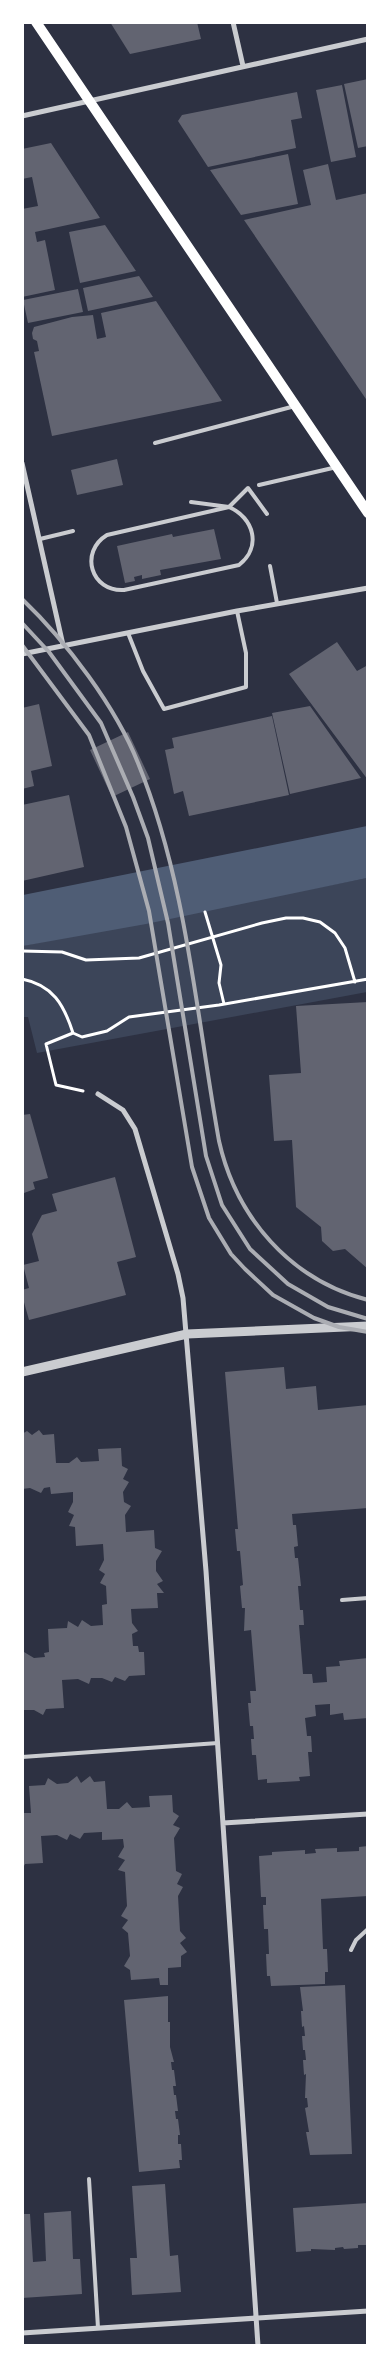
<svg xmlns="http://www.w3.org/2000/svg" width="390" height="2368" font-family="Commissioner,sans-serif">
<rect width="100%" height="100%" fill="#2d3142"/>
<path fill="#3c4559" d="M367 878V992L37 1053 28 1017H23L22 946Z"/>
<path fill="#4f5d75" d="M367 826V878L146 924 23 946V895Z"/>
<path fill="#626471" d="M110 22H197L201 39 130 54Z
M368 79V146L358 148 344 84Z
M342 85 356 157 331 162 316 90Z
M297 92 302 118 291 120 296 148 208 167 178 121 182 115Z
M51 143 100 218 35 232 37 242 45 240 55 290 22 297V209L38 206 32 177 22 179V149Z
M288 154 298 204 241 215 210 170Z
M328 164 336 200 368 193V402L244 220 311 205 303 170Z
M105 225 136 271 80 283 69 232Z
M139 276 153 297 88 311 83 288Z
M78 289 83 312 28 323 23 300Z
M156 301 222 401 52 436 34 352 39 351 37 341 33 339 32 333 34 327 72 317 93 315 97 339 106 337 101 313Z
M117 459 123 485 77 495 71 470Z
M214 529 221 559 160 570 161 575 142 579V575L134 577 135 581 125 583 117 546 172 534 173 537Z
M337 642 357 671 368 665V780L289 674Z
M39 704 52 766 31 771 34 786 22 789V708Z
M310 706 361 778 290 794 272 713Z
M272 716 289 795 189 816 183 791 174 794 165 750 174 748 172 738Z
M128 732 150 779 112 797 90 750Z
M69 795 84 867 22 881V805Z
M368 1002V1269L345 1249 333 1251 322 1241 321 1227 296 1207 292 1140 274 1141 269 1075 301 1073 296 1006Z
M30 1114 48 1178 33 1182 35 1189 24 1193 22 1195V1115Z
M115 1177 136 1257 117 1262 126 1295 29 1320 22 1295V1290L29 1288 23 1265 39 1261 32 1234 42 1215 57 1211 52 1194Z
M284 1367 286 1389 316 1386 318 1410 368 1405V1508L292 1514 293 1525H296L298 1546 294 1547 295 1558H298L301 1586H298L300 1610H303L304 1625H299L303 1674H312L313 1683 327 1682 326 1667 340 1666 339 1661 368 1658V1718L344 1720 343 1713 330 1715V1704L315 1705 316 1716 305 1718 307 1736H311L312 1752H308L310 1776 299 1777 300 1781 267 1783V1779L258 1780 256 1755H252L251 1739H254L253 1726H250L248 1703H251L250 1691H256L251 1630 244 1631 245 1608H242L240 1586 243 1585 240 1551H237L235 1529H238L225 1372Z
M39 1430 43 1435 54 1434 56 1463H69L77 1457 81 1462 99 1461 98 1449 121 1448 122 1466 128 1469 123 1479 129 1482 123 1492 124 1502 131 1506 125 1515 126 1532 154 1530 155 1548 162 1551 156 1561V1571L163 1581 157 1584 164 1593H157L158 1608 131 1609 132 1623 138 1631 132 1634 133 1646H138L139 1652H144L145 1675 129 1676 125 1681 115 1677 112 1682 102 1678H91L89 1684 78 1679 62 1680 64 1708 46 1709 43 1715 34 1710H22V1656L24 1652 34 1658 45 1657 44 1653 49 1652 48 1629 67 1628 68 1621 78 1627 82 1620 91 1626 103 1625 102 1605 107 1604 106 1586 100 1583 105 1574 99 1570 104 1560 103 1544 76 1546 75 1527 69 1526 74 1515 68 1512 73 1502V1492L51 1494 50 1487 44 1488 41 1493 30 1488 22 1489V1434L27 1431 32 1435Z
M77 1776 81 1783 90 1776 94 1782 105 1781 107 1809H119L127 1802 132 1808 150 1807 149 1796 172 1795 173 1812 179 1816 173 1825 180 1828 174 1838 176 1871 182 1874 177 1884 183 1887 178 1896 180 1931 186 1938 180 1943 187 1952 181 1956V1967L168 1968V1985H160L159 1978 131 1980 130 1970 124 1966 130 1956 128 1933 122 1928 128 1920 121 1916 127 1906 125 1872 118 1870 125 1860 118 1857 124 1847 123 1839 102 1840V1832L84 1833 80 1839 70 1834 67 1840 57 1835 41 1836 43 1863 25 1864 22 1870V1813H31L29 1786 45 1785 48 1778 57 1784 68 1783Z
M368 1846V1896L321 1899 323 1949H327L328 1972H325V1984L271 1986 270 1976H267L266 1954H269L268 1929H264L263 1905H266V1897H261L259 1856 272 1855V1852L305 1850V1854L316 1853 315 1849 337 1848V1852L359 1851V1847Z
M345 1985 352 2154 310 2155 306 2132H309L305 2108 308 2107 307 2098H305L306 2074 304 2075 303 2060H306L305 2050H303L302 2036H305L304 2026 302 2027 301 2011H303L300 1987Z
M168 1996V2022H170V2047L174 2062H171L172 2070H174L176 2086H173L174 2095H176L178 2111H175L176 2119H178L180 2135H178V2144H181L182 2160H179L180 2168 139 2172 124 2000Z
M165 2184 170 2256 178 2255 181 2292 132 2295 130 2258H137L132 2186Z
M368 2203V2245H358V2248L344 2249 343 2247 335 2248V2250L311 2249V2251L296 2252 293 2208Z
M71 2211 73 2259H80L82 2294 22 2298V2214H30L33 2262 46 2261 44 2213Z"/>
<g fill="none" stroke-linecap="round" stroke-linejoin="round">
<path stroke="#fff" stroke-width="3" d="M205 912 221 965 219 983 224 1004
M22 951 62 952 86 960 139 958 262 923 286 918H303L320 922 335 933 345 948 355 982
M22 979C53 985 64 1005 73 1033L82 1037 107 1031 129 1017 219 1005 368 979
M73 1033 46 1044 56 1085 83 1091"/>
<path stroke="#caccd0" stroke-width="4" d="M155 443 295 406
M259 485 337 467
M191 502 229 507 248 488 267 514
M229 507C254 518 262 547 239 565L124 590C91 592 79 552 107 535Z
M40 539 73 531
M270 566 277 603
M128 633 143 671 164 709 246 687V653L237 611
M342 1600 368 1598
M22 1757 218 1743
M351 1950 356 1940 368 1929
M89 2179 98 2328"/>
<path stroke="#caccd0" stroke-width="5" d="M233 22 243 66
M22 116 368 39
M22 463 63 645
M22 654 237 611 368 588
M98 1094 123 1110 135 1129 178 1274 183 1298 206 1571 258 2346
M223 1823 368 1814
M22 2333 368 2311"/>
<path stroke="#caccd0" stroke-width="9" d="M22 1372 187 1334 368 1326"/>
<path stroke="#fff" stroke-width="10" d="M36 22 368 513"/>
<path stroke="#abadb3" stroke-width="4" d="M22 599C66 641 116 707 138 763 187 883 196 1014 219 1141 236 1217 290 1280 368 1300
M22 623 49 652 101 723 133 797 148 838 168 923 206 1156 222 1205 250 1249 288 1284 328 1307 368 1319
M22 645 89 735 126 827 149 911 192 1167 209 1218 231 1254 245 1269 273 1295 314 1318 339 1327 368 1332"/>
</g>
<rect width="390" height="2368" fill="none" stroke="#ffffff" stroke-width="48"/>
</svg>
